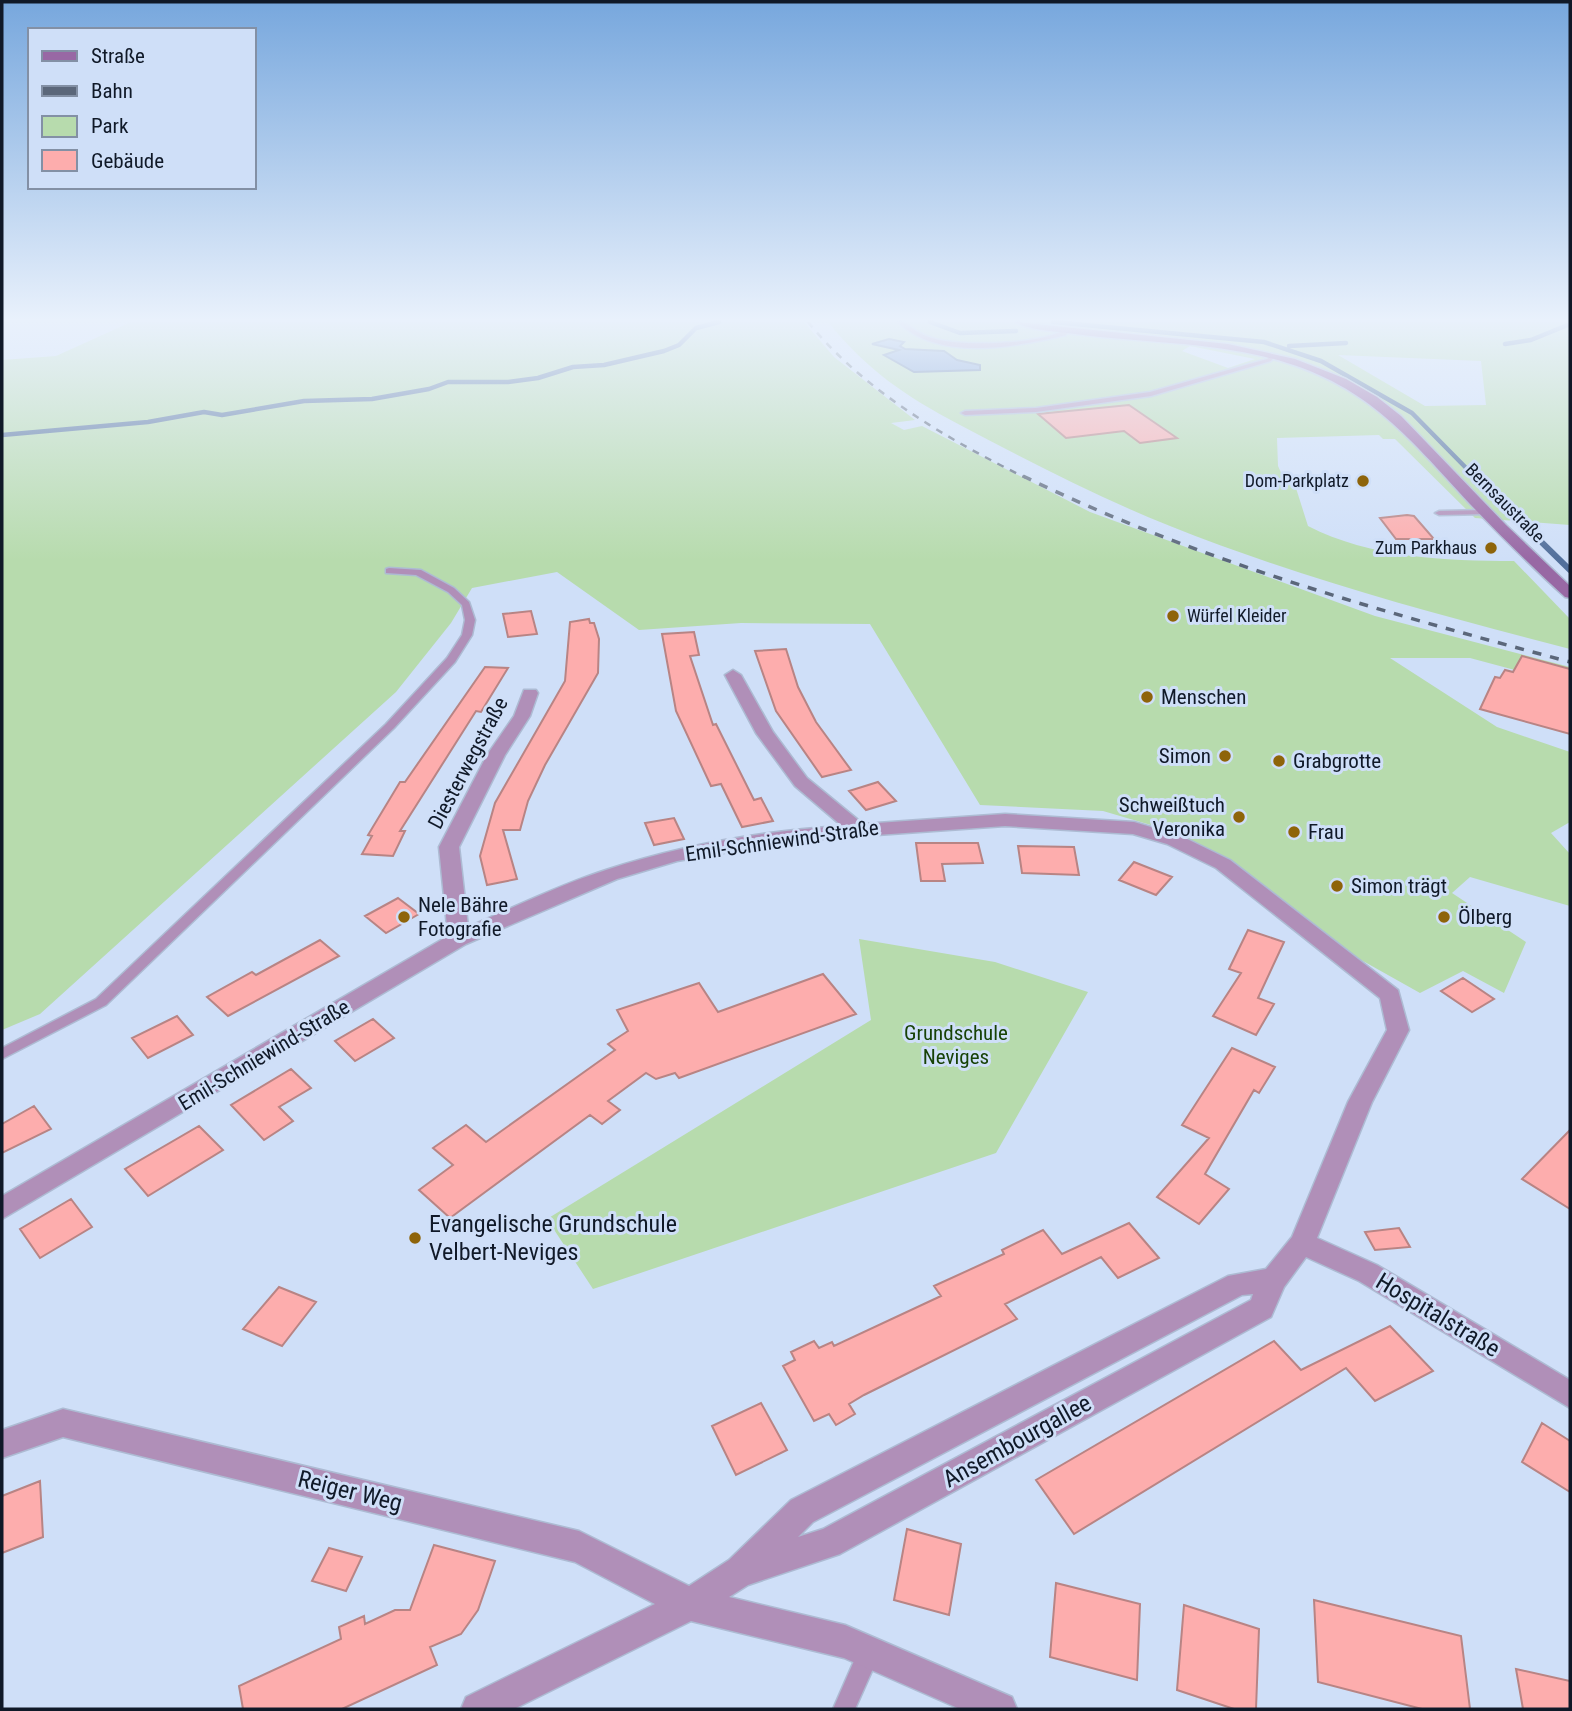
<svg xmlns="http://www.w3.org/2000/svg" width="1572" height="1711" font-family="'Roboto Condensed',sans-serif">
<rect width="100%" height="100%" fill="#cfdff8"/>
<path fill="#b7dbad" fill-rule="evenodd" d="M131 322H804L834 357 915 420 891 423 904 430 922 426 1090 512 1375 616 1570 667V685L1470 658H1390L1497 727 1570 752V822L1551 833 1570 854V906L1470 877 1452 893 1526 942 1504 993 1463 971 1420 993 1297 924 1161 828 1103 811 980 805 870 624 741 623 639 630 557 572 472 588 451 623 396 692 40 1014 2 1030V360L56 356Z
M828 322H1570V525L1475 518 1395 439H1383L1379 435 1277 438 1278 466 1283 477 1295 485 1308 526C1370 558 1445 561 1514 561L1570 619V649C1435 614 1300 578 1170 526 1097 497 1029 461 960 425 905 396 867 370 828 322ZM1190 346 1255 359 1228 368 1182 351ZM1338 355 1481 361 1486 405 1425 406Z
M859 939 995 962 1088 992 996 1153 593 1289 547 1219 871 1020Z"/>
<path fill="#6f94cc" stroke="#526f9b" stroke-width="2" d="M889 339 904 342 900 346 905 349 944 351 957 360 980 365V370L914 372 884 355 899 350 872 344Z"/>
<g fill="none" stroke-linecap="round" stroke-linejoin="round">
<path stroke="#526f9b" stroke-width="4.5" d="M930 322 960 333 1016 331
M1053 322 1264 342 1321 361 1412 413 1476 478
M1505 344 1531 340 1570 324
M1289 346 1346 343
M2 435 148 422 204 412 222 415 304 401 372 399 429 389 448 382H508L538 378 573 367 604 365 664 351 679 345 696 328 719 322"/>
<path stroke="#526f9b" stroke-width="6" d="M1474 476 1570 570"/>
</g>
<path fill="#fdadad" stroke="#b88484" stroke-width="2" d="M1129 405 1177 438 1140 443 1124 431 1066 438 1038 414Z
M1407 515 1414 516 1434 539H1396L1380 518Z
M531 611 537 634 508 637 503 614Z
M589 619 590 623H594L599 639 598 673 545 765 528 801 520 830H503L517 879 487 885 480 856 495 803 565 681 570 622Z
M694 632 699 655 690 656 713 725 716 724 754 800 761 798 773 821 742 827 721 784 711 786 676 711 662 634Z
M786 649 798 687 816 722 851 770 822 777 776 711 755 651Z
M1522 656 1570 669V734L1480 709 1495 677 1500 678 1505 670 1513 672Z
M485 667 508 668 481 712 476 711 400 831H405L393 856 362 854 372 836 368 835 400 782H405Z
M878 782 896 801 866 810 849 791Z
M674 818 684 839 654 845 645 823Z
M916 843H978L983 863 942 864 945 881H921Z
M1018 846 1074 847 1079 875 1022 873Z
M1134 862 1172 877 1156 895 1119 880Z
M398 898 419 914 386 933 365 916Z
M1248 930 1284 942 1258 998 1274 1004 1256 1035 1213 1016 1241 973 1229 969Z
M320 940 339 956 228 1016 207 997 252 972 256 975Z
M823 974 856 1014 679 1078 675 1073 656 1079 646 1073 608 1101 620 1110 602 1124 590 1115 450 1218 419 1190 453 1165 433 1148 466 1125 486 1142 615 1050 608 1044 628 1031 617 1010 699 983 718 1012Z
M1463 978 1494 999 1472 1012 1441 991Z
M177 1016 193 1035 148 1058 132 1038Z
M373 1019 394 1038 355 1061 335 1041Z
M1232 1048 1275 1067 1259 1093 1254 1090 1205 1174 1229 1189 1199 1224 1157 1197 1209 1138 1182 1125Z
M291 1069 311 1088 279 1107 293 1121 264 1140 231 1105Z
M34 1106 51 1129 2 1153V1124Z
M199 1126 223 1150 148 1196 125 1169Z
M1570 1130V1209L1522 1179Z
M71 1199 92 1227 40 1258 20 1229Z
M1129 1223 1159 1258 1118 1278 1101 1257 1005 1304 1017 1319 864 1395 849 1404 855 1414 836 1425 829 1414 814 1421 783 1366 795 1360 791 1352 814 1341 819 1348 832 1342 834 1346 941 1296 934 1286 1004 1254 1002 1250 1043 1230 1062 1254Z
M1399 1228 1410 1247 1375 1250 1365 1232Z
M279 1287 316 1302 282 1346 243 1329Z
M1390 1326 1433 1371 1375 1401 1346 1368 1074 1534 1036 1480 1274 1341 1301 1370Z
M761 1403 787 1450 736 1475 712 1426Z
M1542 1423 1570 1441V1492L1522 1462Z
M40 1481 43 1537 2 1553V1496Z
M907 1529 961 1544 949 1615 894 1600Z
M434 1545 495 1561 478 1610 461 1634 430 1647 437 1665 342 1709H243L239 1686 341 1639 339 1627 364 1616 365 1624 395 1610H410Z
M329 1548 362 1557 346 1591 312 1581Z
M1056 1583 1140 1604 1137 1680 1050 1657Z
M1314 1600 1461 1636 1470 1709H1422L1318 1682Z
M1184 1605 1259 1629 1256 1709H1234L1177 1690Z
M1516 1669 1570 1681V1709H1523Z"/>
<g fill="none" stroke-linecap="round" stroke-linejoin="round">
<defs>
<path id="service" d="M898 322H904C913 329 921 335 932 338 958 347 1047 345 1066 328L1069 330 1066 335C1016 347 938 362 898 322Z
M1272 354 1275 356 1271 361 1151 396 1036 412 965 415 961 413 965 411 1036 408 1150 392 1267 359Z
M1485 510H1488V514L1439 515 1435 513 1439 511Z
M389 568 421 570 454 588 469 602 475 620 472 635 455 662 394 728 106 1005 2 1059V1048L96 999 386 724 447 658 462 635 465 620 462 605 448 592 416 575 386 573V569Z
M869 1642 877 1645 880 1653 855 1709H833L861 1645Z"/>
<path id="minor" d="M733 670 741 675 773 732 807 778 863 824 1005 814 1134 822 1181 836 1230 860 1398 990 1409 1030 1372 1102 1317 1238 1377 1265 1570 1380V1408L1359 1281 1306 1257 1284 1287 1271 1317 840 1554 748 1585 729 1597 845 1625 1012 1697 1017 1709H960L844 1658 691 1621 514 1709H461L466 1697 655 1604 575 1562 63 1437 2 1458V1430L63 1409 579 1531 689 1586 729 1560 791 1500 1228 1276 1266 1269 1292 1237 1348 1102 1387 1030 1380 998 1216 868 1167 844 1133 834 1005 826 791 841 677 861 617 879 466 944 2 1219V1196L448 936 439 847 487 755 514 716 524 690H536L538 693 530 716 505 755 459 847 468 927C513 908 559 885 606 870 682 845 762 831 842 826L795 786 756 733 725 675ZM1253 1294 1251 1300 823 1529 798 1537 813 1522 1242 1295Z"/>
<path id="secondary" d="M1015 322 1228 344 1295 359 1346 379 1377 397 1401 416 1506 525 1570 586V598L1565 597C1532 567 1501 536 1470 504 1402 430 1361 378 1257 355 1194 341 1130 342 1067 333 1051 331 1028 330 1015 322Z"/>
</defs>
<use href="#service" stroke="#adbbd3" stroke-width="3"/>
<use href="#minor" stroke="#adbbd3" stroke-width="3"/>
<use href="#secondary" stroke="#adbbd3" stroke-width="3"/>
<use href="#service" fill="#b08fb8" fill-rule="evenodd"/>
<use href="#minor" fill="#b08fb8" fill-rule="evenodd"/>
<use href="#secondary" fill="#9868a4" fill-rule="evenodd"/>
<path stroke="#5b677a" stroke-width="2.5" stroke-dasharray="7 7" stroke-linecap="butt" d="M808 322C864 391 947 439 1026 478"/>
<path stroke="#5b677a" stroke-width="3.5" stroke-dasharray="9 9" stroke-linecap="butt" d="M1023 476C1197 561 1383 612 1570 662"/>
</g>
<linearGradient id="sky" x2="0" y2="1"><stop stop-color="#77a7dd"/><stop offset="0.57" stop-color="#e9f1fc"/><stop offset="1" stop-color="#e9f1fc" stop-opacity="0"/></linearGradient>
<rect width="1572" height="561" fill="url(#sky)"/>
<g fill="#8e640a" stroke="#cfdff8" stroke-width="2.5">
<circle cx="1363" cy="481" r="7"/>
<circle cx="1491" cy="548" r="7"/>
<circle cx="1173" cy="616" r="7"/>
<circle cx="1147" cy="697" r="7"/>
<circle cx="1225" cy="756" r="7"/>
<circle cx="1279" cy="761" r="7"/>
<circle cx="1239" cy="817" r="7"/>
<circle cx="1294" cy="832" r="7"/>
<circle cx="1337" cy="886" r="7"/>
<circle cx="404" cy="917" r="7"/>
<circle cx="1444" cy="917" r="7"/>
<circle cx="415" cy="1238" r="7"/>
</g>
<g text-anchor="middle" stroke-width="6" stroke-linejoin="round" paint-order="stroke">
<g font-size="18" fill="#101928" stroke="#cfdff8" text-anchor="end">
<text x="1349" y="487">Dom-Parkplatz</text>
<text x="1477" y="554">Zum Parkhaus</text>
<text x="1187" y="622" text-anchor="start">Würfel Kleider</text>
</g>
<g font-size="18" fill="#101928" stroke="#cfdff8">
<text transform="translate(1505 503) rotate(45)" y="6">Bernsaustraße</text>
</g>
<g font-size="21" fill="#101928" stroke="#cfdff8" text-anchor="start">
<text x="1161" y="704">Menschen</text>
<text x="1211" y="763" text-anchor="end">Simon</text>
<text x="1293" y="768">Grabgrotte</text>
<text x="1225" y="812" text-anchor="end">Schweißtuch<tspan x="1225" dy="24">Veronika</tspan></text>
<text x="1308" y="839">Frau</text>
<text x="1351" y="893">Simon trägt</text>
<text x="418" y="912">Nele Bähre<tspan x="418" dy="24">Fotografie</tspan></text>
<text x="1458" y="924">Ölberg</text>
</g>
<g font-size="21" fill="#101928" stroke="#cfdff8">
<text transform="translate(468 763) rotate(-62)" y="7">Diesterwegstraße</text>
<text transform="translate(782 841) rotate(-8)" y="7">Emil-Schniewind-Straße</text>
<text transform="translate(264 1055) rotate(-31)" y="7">Emil-Schniewind-Straße</text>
</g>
<g font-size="21" fill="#174206" stroke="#cfdff8">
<text x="956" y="1040">Grundschule<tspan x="956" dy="24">Neviges</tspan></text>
</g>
<g font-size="24" fill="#101928" stroke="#cfdff8" text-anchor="start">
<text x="429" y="1232">Evangelische Grundschule<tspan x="429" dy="28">Velbert-Neviges</tspan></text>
</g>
<g font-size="24" fill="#101928" stroke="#cfdff8">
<text transform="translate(1438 1315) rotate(31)" y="8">Hospitalstraße</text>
<text transform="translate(1017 1441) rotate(-29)" y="8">Ansembourgallee</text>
<text transform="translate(350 1491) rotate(14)" y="8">Reiger Weg</text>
</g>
</g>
<rect width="1572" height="1711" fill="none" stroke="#101928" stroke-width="7"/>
<rect x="28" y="28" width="228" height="161" fill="#cfdff8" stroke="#8390a5" stroke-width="2"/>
<rect x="42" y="51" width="35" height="10" fill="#9868a4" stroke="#8390a5" stroke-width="2"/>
<text x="91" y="63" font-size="21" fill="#101928">Straße</text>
<rect x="42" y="86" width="35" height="10" fill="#5b677a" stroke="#8390a5" stroke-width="2"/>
<text x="91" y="98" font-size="21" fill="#101928">Bahn</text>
<rect x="42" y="116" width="35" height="21" fill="#b7dbad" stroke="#8390a5" stroke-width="2"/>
<text x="91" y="133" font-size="21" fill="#101928">Park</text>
<rect x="42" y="150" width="35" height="21" fill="#fdadad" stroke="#8390a5" stroke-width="2"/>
<text x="91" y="168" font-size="21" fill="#101928">Gebäude</text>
</svg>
